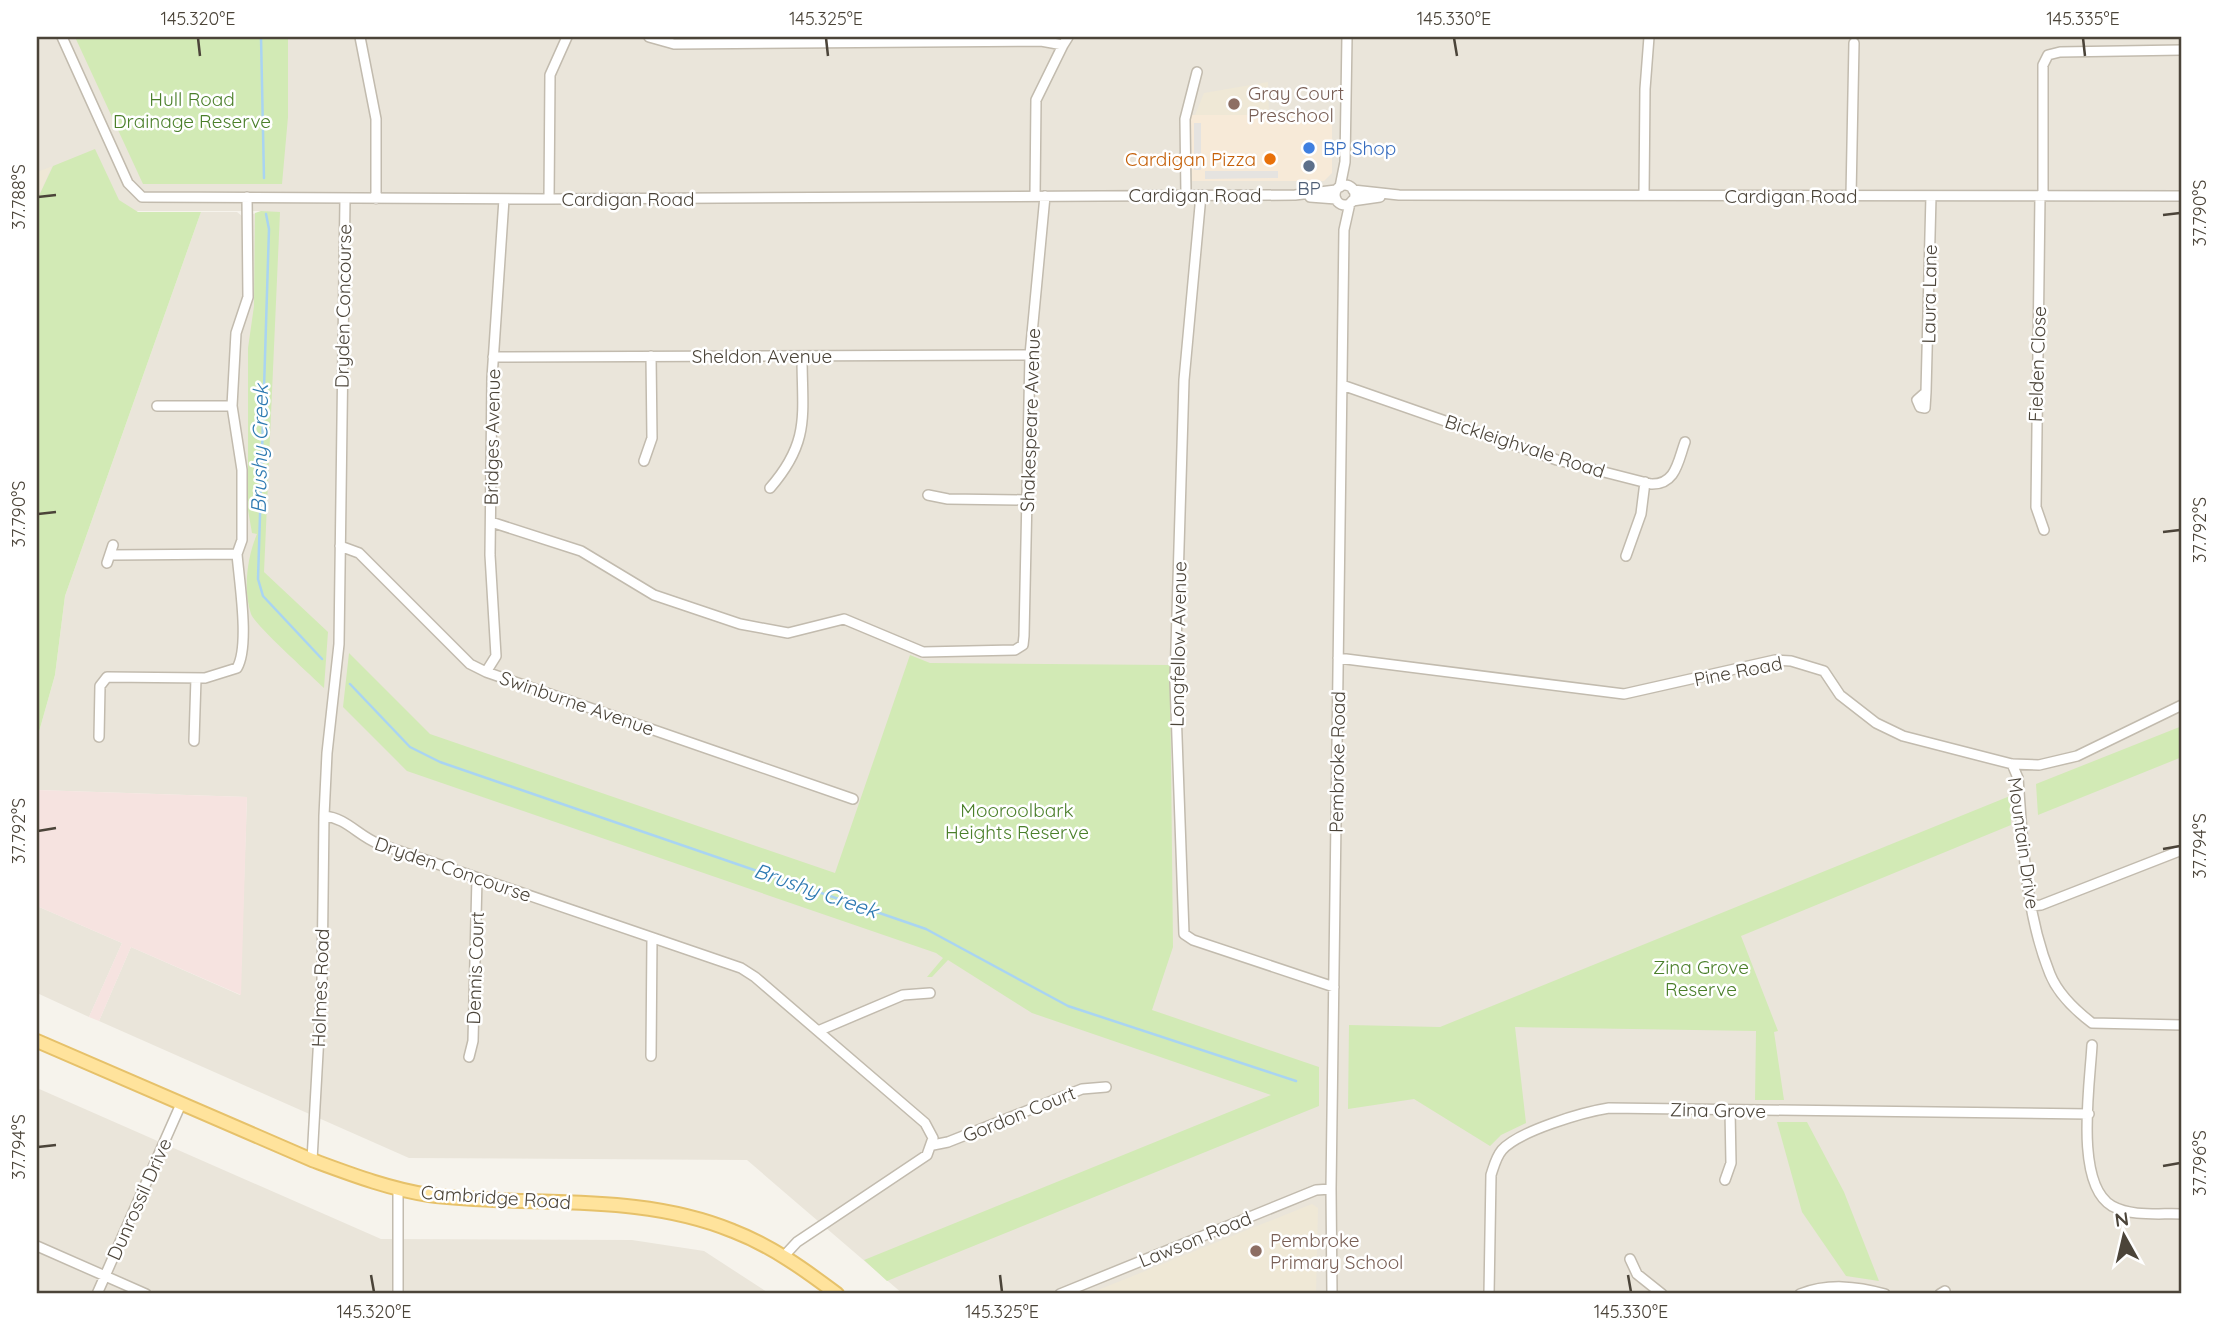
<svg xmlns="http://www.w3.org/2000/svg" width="2219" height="1331" font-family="Quicksand,sans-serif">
<rect width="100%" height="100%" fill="#f6f3ec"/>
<path fill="#eae5da" d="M37 37H2182V1294H903L747 1160 409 1158 99 1021 131 947 240 995 247 797 37 790V739L55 675 65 596 201 212H237L242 216 267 211H37Z
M37 906 122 943 89 1017 37 993Z
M37 1088 381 1239 632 1240 704 1251 770 1294H37Z"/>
<path fill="#f7ead8" d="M1332 114V173L1324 181H1192L1191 115Z"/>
<path fill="#efe8d6" d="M1268 82 1269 115H1195L1204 93Z
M53 166H52L37 200V172Z
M1312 1204 1318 1208 1316 1294H1088Z"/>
<path fill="#f6e3e0" d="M37 790 247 797 241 995 131 947 99 1021 89 1017 122 943 37 906Z"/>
<path fill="#d2eab5" d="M75 37H288V117L282 184H143Z
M95 149 119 200 138 212H201L65 596 55 675 37 739V200L53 166Z
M261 211 280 212 264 572 328 632 324 688C312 676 254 624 251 614 243 590 247 557 257 534L252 533 248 510V348L254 306 255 213Z
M349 653 430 734 835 873 910 655 930 663 1170 665 1173 947 1152 1010 1319 1067V1106L887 1281 864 1260 1271 1095 1032 1013 948 960 932 977H927L943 958 936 953 407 771 343 707Z
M2182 726V757L2038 815 2036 784Z
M2010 796 2011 825 1741 936 1778 1031 1774 1032 1784 1100H1755L1756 1031 1515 1027 1526 1123 1501 1135 1490 1146 1414 1099 1348 1109 1349 1025 1440 1027Z
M1777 1122H1807L1844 1192 1879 1281 1846 1276 1802 1212Z"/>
<path fill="#e5e3e0" d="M1194 123H1201V170H1194Z
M1205 171H1278V178L1205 179Z"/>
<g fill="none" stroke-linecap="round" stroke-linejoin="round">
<path stroke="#a9d4f2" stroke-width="2.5" d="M261 37 264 178
M266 214 269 229 258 579 263 596 322 659
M350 684 410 747 440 762 926 929 1068 1006 1296 1081"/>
<defs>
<path id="minor" d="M62 37 128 183 142 197 549 199 1295 195 1336 190
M360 37 376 119V199
M649 37 674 44 1041 41 1063 45 1068 37
M1335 195a10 10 0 1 1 20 0a10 10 0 1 1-20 0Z
M1340 187 1345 162 1347 37
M1353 190 1399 195 2182 196
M1186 195 1185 119 1197 72
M1201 195 1184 380 1175 681 1184 934 1193 940 1334 987
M1644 195 1645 89 1649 37
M1035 196 1036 100 1063 45
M1851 196 1854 43
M2040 196 2036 507 2044 530
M2043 196V65L2048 55 2060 52 2182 50
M1310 197 1336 199
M345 199 339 644 327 753 324 816C347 818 358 836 379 844L741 968 755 977 925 1123 933 1138 927 1155 797 1242 784 1256
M549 199 550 75 567 37
M1352 201 1380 197
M493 357 1030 355
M1342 385 1557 460 1651 484C1676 485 1678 461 1685 442
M1926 392 1917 400 1920 407 1925 408 1926 392 1931 196
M157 406H232L236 333 248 297 247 197
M644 461 652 438 651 356
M770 488C811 441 802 414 802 356
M928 495 948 499 1027 500
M491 522 581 551 654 595 740 624 788 633 844 619 923 652 1015 650 1023 645 1024 636 1030 355 1045 196
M340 546 359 553 470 664 486 672 853 799
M112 555 237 554 242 540V470L232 406
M1626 556 1641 514 1645 482
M107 563 113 545
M1338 658 1624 694 1775 660 1791 661 1824 671 1840 695 1876 723 1903 736 2012 764 2039 765 2077 756 2182 705
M486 672 496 656 490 555 492 378 504 199
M99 737 100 686 107 677 205 678 237 668C250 646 239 580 237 554
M194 741 196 678
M2012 764 2018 778C2023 844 2025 912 2050 974 2058 994 2075 1010 2092 1023L2182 1025
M2031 906 2041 905 2182 850
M818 1031 903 995 930 993
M2092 1045C2090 1084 2074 1184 2112 1206 2132 1217 2160 1213 2182 1214
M651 1056 652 938
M469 1057 473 1041 477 878
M933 1145 948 1142 1082 1089 1106 1087
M312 1160 322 981 324 816
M1725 1180 1731 1163 1730 1110
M37 1246 146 1294
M1630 1259 1637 1274 1662 1294
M97 1294 181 1104
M398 1294V1189
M1060 1294 1316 1190 1331 1189
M1332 1294 1331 1189 1344 230 1350 203
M1489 1294 1491 1175C1494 1166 1496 1157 1502 1150 1519 1131 1583 1112 1609 1108L2089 1114
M1800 1294C1828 1283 1856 1286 1885 1294
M1940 1294 1945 1291"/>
<path id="major" d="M37 1041 312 1160C350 1174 389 1189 429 1195 530 1208 636 1191 733 1231 772 1246 805 1270 837 1294"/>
</defs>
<use href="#minor" stroke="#c2bbae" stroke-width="12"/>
<use href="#major" stroke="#e6c16a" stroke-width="16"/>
<use href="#minor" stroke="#fff" stroke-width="9"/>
<use href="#major" stroke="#ffe39c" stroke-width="12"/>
</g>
<path fill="none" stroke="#4b4439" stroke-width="2.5" d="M198 38 200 56M826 38 828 56M1454 38 1457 56M2083 38 2085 56M38 197 56 195M2163 215 2180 213M38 514 56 512M2163 532 2180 530M38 831 56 828M2163 849 2180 846M38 1147 56 1145M2163 1166 2180 1163M371 1275 374 1292M1000 1275 1002 1292M1628 1275 1631 1292"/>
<g fill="#8d6e63" stroke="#fff" stroke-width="2.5">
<circle cx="1234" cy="104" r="7"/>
<circle cx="1256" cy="1251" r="7"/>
</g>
<circle fill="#3f7fe0" stroke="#fff" stroke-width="2.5" cx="1309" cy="148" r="7"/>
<circle fill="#e8710a" stroke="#fff" stroke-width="2.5" cx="1270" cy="159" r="7"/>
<circle fill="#5c6f8a" stroke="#fff" stroke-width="2.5" cx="1309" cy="166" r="7"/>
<g text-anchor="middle" stroke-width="5" stroke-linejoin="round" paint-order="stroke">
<g font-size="19" fill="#785e54" stroke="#fff" text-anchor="start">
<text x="1248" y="100">Gray Court<tspan x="1248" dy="22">Preschool</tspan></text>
<text x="1270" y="1247">Pembroke<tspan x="1270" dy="22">Primary School</tspan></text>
</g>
<g font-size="19" fill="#4a7f2a" stroke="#fff">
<text x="192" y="106">Hull Road<tspan x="192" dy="22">Drainage Reserve</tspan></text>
<text x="1017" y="817">Mooroolbark<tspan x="1017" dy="22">Heights Reserve</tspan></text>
<text x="1701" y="974">Zina Grove<tspan x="1701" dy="22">Reserve</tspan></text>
</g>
<g font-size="19" fill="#366cbe" stroke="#fff" text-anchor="start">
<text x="1323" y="155">BP Shop</text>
</g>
<g font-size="19" fill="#c56008" stroke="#fff" text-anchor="end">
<text x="1256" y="166">Cardigan Pizza</text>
</g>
<g font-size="19" fill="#4e5e75" stroke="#fff">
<text x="1309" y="195">BP</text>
</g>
<g font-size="19" fill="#4b4439" stroke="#fff">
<text x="1195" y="202">Cardigan Road</text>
<text x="1791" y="203">Cardigan Road</text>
<text x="628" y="206">Cardigan Road</text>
<text transform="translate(1929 294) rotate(-89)" y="7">Laura Lane</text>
<text transform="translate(343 306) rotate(-89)" y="7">Dryden Concourse</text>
<text x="762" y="363">Sheldon Avenue</text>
<text transform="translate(2037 364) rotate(-88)" y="7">Fielden Close</text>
<text transform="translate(1030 420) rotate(-88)" y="7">Shakespeare Avenue</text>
<text transform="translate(492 437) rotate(-89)" y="7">Bridges Avenue</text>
<text transform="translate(1525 446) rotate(18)" y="7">Bickleighvale Road</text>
<text transform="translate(1178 644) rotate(-89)" y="7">Longfellow Avenue</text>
<text transform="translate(1738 671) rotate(-11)" y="7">Pine Road</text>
<text transform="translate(577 703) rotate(19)" y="7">Swinburne Avenue</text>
<text transform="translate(1337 762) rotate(-89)" y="7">Pembroke Road</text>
<text transform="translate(2024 843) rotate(82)" y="7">Mountain Drive</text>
<text transform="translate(453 869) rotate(19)" y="7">Dryden Concourse</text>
<text transform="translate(475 968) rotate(-88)" y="7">Dennis Court</text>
<text transform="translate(320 988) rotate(-88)" y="7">Holmes Road</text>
<text transform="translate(1718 1110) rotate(1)" y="7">Zina Grove</text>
<text transform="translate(1019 1114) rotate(-22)" y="7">Gordon Court</text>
<text transform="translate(496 1197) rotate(4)" y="7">Cambridge Road</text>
<text transform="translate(139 1199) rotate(-66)" y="7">Dunrossil Drive</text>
<text transform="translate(1195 1239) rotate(-22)" y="7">Lawson Road</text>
</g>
<g font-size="21" font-style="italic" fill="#2e7ab2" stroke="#fff">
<text transform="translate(260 449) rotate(-89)" y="7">Brushy Creek</text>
<text transform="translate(816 891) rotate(19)" y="7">Brushy Creek</text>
</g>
</g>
<rect width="2219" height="1331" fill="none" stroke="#ffffff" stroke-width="77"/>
<g transform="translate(2124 1236) rotate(352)" stroke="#ffffff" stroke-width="5" paint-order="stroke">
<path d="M0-5L12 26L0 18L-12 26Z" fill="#4b4439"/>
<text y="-10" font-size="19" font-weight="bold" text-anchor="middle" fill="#4b4439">N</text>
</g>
<rect x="38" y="38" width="2142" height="1254" fill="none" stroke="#4b4439" stroke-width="2.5"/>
<g font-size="18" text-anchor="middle" fill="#4b4439">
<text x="198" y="25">145.320°E</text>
<text x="826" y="25">145.325°E</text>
<text x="1454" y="25">145.330°E</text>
<text x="2083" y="25">145.335°E</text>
<text transform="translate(19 197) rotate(-90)" y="6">37.788°S</text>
<text transform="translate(2200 213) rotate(-90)" y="6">37.790°S</text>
<text transform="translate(19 514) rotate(-90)" y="6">37.790°S</text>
<text transform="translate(2200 530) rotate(-90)" y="6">37.792°S</text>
<text transform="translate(19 831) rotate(-90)" y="6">37.792°S</text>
<text transform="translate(2200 846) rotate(-90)" y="6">37.794°S</text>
<text transform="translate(19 1147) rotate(-90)" y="6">37.794°S</text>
<text transform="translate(2200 1163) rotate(-90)" y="6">37.796°S</text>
<text x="374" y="1318">145.320°E</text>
<text x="1002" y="1318">145.325°E</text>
<text x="1631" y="1318">145.330°E</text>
</g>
</svg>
